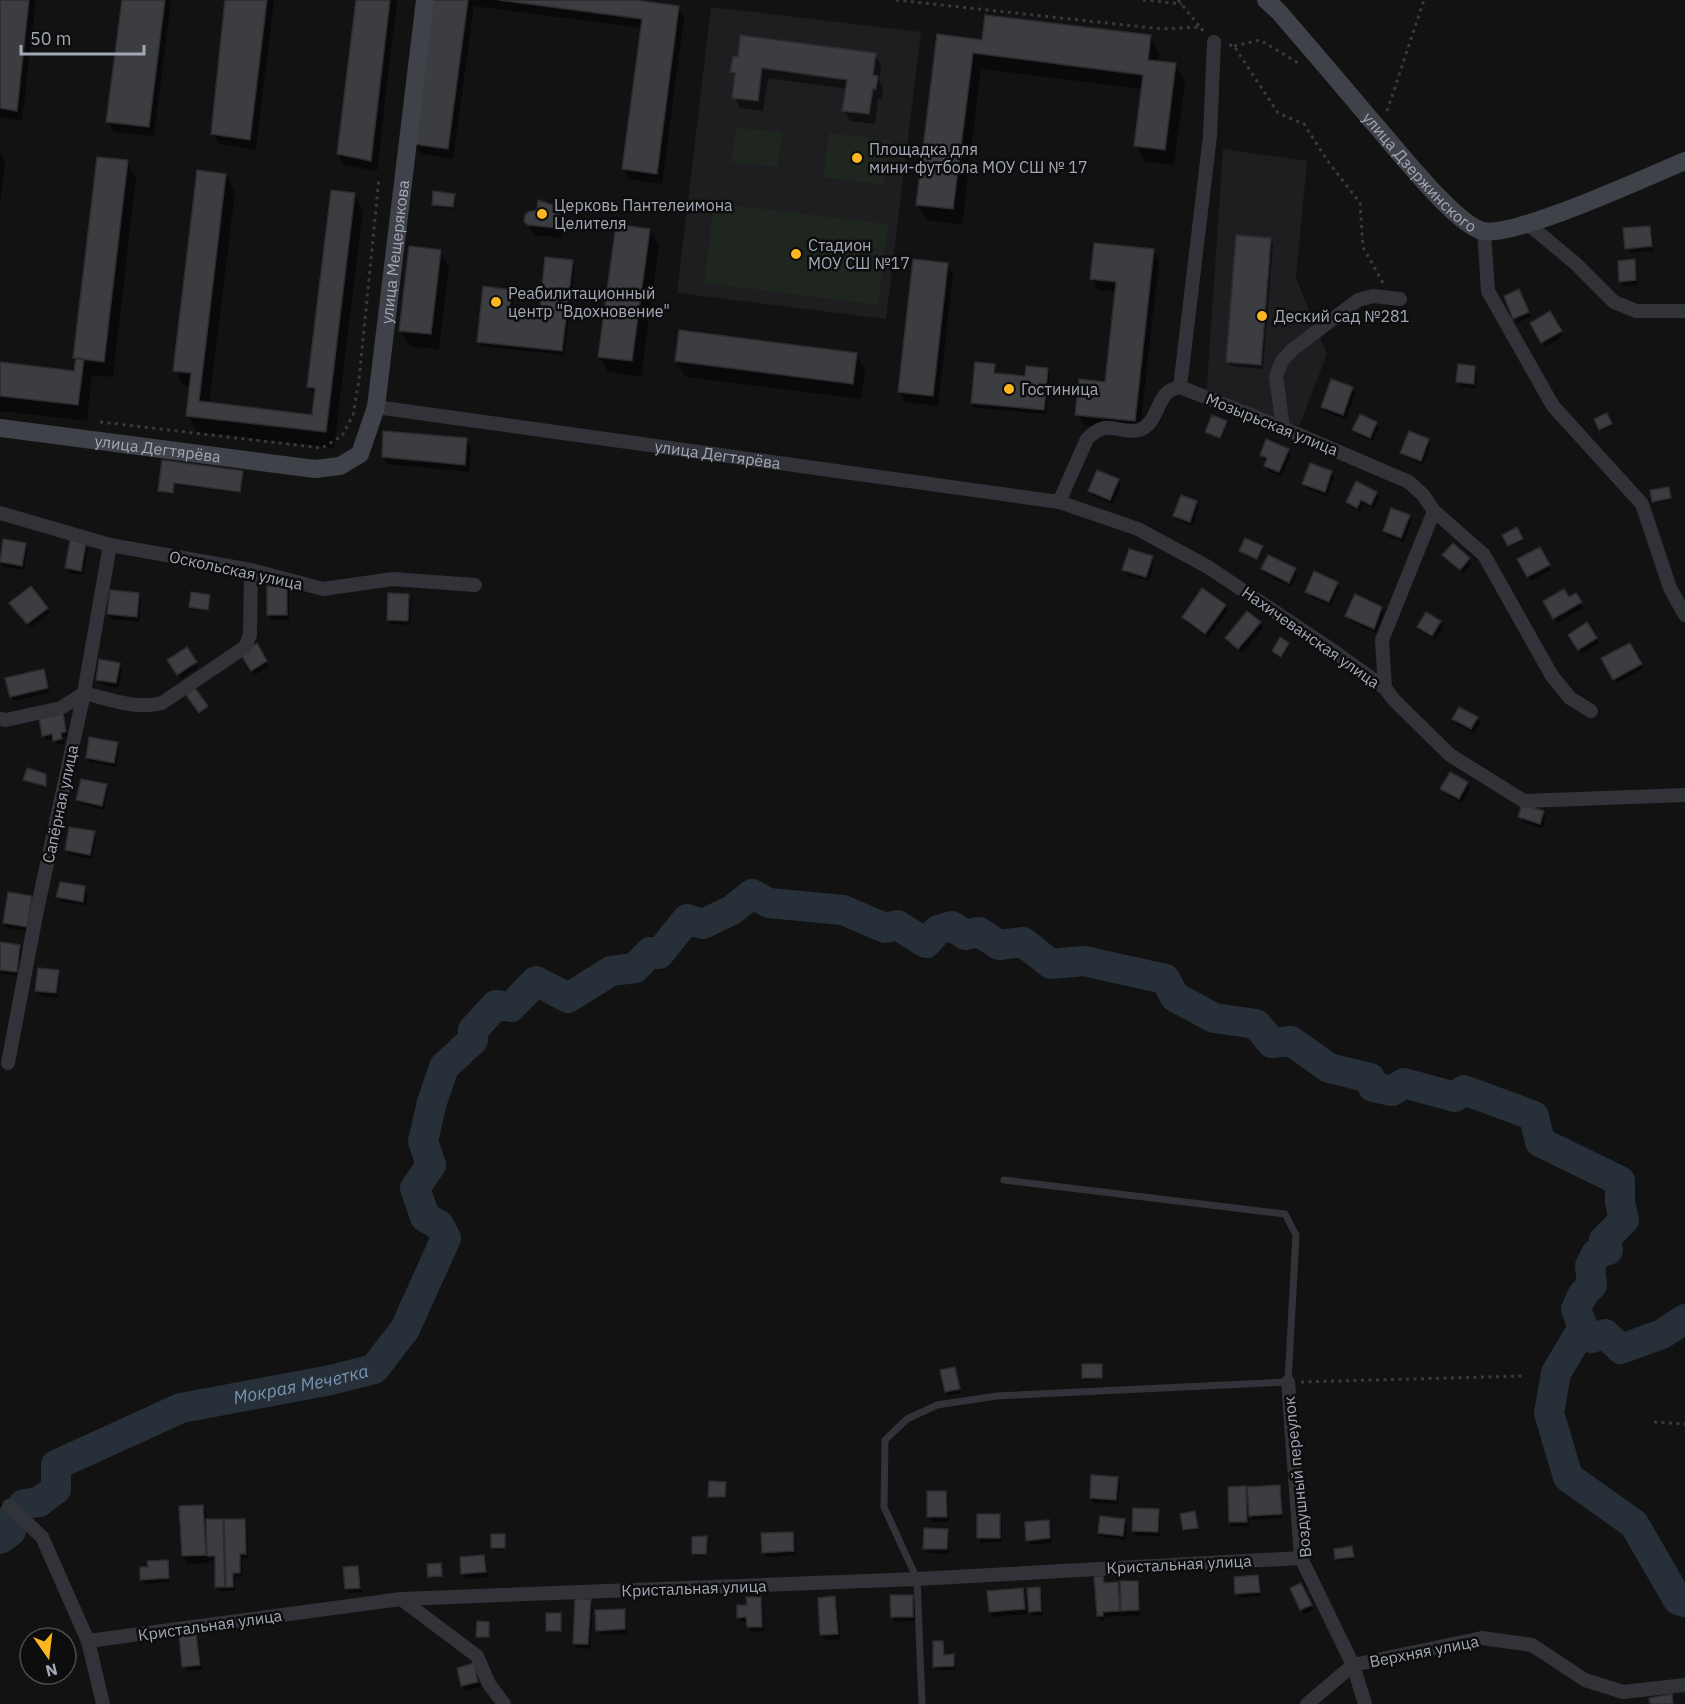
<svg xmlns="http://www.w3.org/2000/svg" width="1685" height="1704" font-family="'IBM Plex Sans',sans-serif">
<rect width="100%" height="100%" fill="#121213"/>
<path fill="#1e1e20" d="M711 7 921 32 886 319 677 293Z
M1223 149 1307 161 1296 278 1327 354 1299 426 1206 400Z"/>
<path fill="#1e261f" d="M737 128 783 132 777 167 730 162Z
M829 133 890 140 884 185 823 177Z
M714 203 888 224 878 305 704 283Z"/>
<path fill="#0007" d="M0 0H36L22 121 0 117Z
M123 0H171L154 136 114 132 108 122Z
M226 0H274L256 150 219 144 213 134Z
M358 0H397L377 171 344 165 338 154Z
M434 0H643L642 2 678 7 684 18 662 184 629 179 623 169 642 28 474 6 453 159 421 154 415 144Z
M939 36 983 42 1150 37 1159 53 1158 63 1175 65 1185 81 1174 165 1145 162 1136 146 1143 89 981 69 962 225 927 220 917 204Z
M875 55 881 65 879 80 883 88 882 99H878L875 124 850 121 844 110 847 89 768 78 763 111 740 108 734 97 736 79 732 72 734 57Z
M0 153 5 162 0 204Z
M127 162 136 178 113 377 92 375 87 421 0 411V364L76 373 77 362 74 358Z
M226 175 235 191 209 404 313 416 316 398 309 387 354 194 363 210 334 448 197 432 187 415 191 387 184 386 175 370Z
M454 195V209L435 207 434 205Z
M552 206 564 224 561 238 535 235 526 221Z
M1649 227 1652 232 1653 245 1627 247Z
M650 230 659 246 641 377 608 372 599 356Z
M1270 240 1273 244 1263 369 1231 366 1228 361Z
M1654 248V251L1630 253 1628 250Z
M440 251 449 267 439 350 410 346 400 330Z
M1153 251 1159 261 1140 431 1083 425 1077 414 1106 384 1117 292 1098 290 1092 279Z
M1634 261 1637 266 1638 285 1623 286 1621 281Z
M572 262 575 266 564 355 481 346 478 341 511 291 514 296 512 316 540 319Z
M947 265 953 275 938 406 905 402 899 391Z
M1521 296 1531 317 1517 323 1515 318Z
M1550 313 1563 336 1545 347 1532 323Z
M856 354 865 370 861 399 686 377 676 361Z
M994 365 996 370V375L1027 377 1047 369 1050 374 1046 414 975 408 972 403Z
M1474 368 1477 372 1476 388 1460 387 1458 382Z
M1352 388 1355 393 1346 419 1325 412 1323 407Z
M1606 415 1612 426 1601 431 1596 420Z
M1226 422 1227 424 1221 439 1206 432Z
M1376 423 1379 428 1372 441 1357 435 1354 430Z
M1410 433 1428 441 1431 445 1423 465 1405 457 1402 453Z
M466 439 471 447 469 472 388 464 383 456Z
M1288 450 1291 455 1281 476 1268 471 1266 466 1268 461 1264 460 1261 455Z
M163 462 242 472 240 493 174 485 173 494 160 493Z
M1331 472 1334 477 1327 496 1307 489 1304 484Z
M1118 480 1121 485 1113 504 1093 496 1090 491Z
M1669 490 1671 500 1655 503 1654 501Z
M1376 493 1379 498 1374 509 1363 504 1360 512 1350 507 1347 502Z
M1196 502 1199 507 1193 526 1178 521 1175 516Z
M1409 517 1411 521 1404 542 1387 536 1385 531Z
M1516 529 1523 541 1510 547 1504 535Z
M25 544 28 549 24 570 3 567 1 562Z
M85 545 88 549 83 575 69 573 67 568Z
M1262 547 1263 549 1258 560 1241 551Z
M1540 549 1551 570 1531 581 1519 560Z
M1444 555 1469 559 1472 564 1463 574Z
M1152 557 1154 562 1149 581 1127 575 1124 570Z
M1263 569H1294L1297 574 1291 587 1265 574Z
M1337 583 1339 588 1331 606 1309 596 1307 592Z
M286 587 289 592V620H271L268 615Z
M138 594 141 599 139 622 111 619 108 614Z
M408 595 411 600 410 625 391 624 388 620Z
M1576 595 1583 608 1557 623 1545 602 1568 599Z
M210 597 208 611 191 609 190 607Z
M1225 606 1228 610 1208 638 1186 622 1183 617Z
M14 607 47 608 50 613 30 628Z
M1381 608 1384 613 1376 633 1350 621 1347 616Z
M1440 622 1443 627 1435 640 1421 632 1418 627Z
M1260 623 1263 628 1242 653 1227 638Z
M1587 624 1599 643 1582 654 1570 635Z
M1280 639 1289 646 1283 657 1274 652Z
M256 645 269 667 254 675 242 654Z
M1630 645 1643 669 1617 683 1603 659Z
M186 649 198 668 181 679 169 661Z
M119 664 122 669 118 688 100 684 97 679Z
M43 670 50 692 14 701 11 696Z
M62 715 68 736 63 737 64 744 58 745 54 739 46 740 44 736Z
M1477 718 1480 723 1474 733 1456 724 1454 719Z
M117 744 119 748 116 767 90 762 87 757Z
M1450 774 1467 783 1470 788 1462 803 1445 794 1442 789Z
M45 775 46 787 25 780Z
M106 786 108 790 104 810 80 804 78 800Z
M1543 812 1546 817 1543 828 1522 822 1520 817Z
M94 833 96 837 92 859 69 855 66 850Z
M84 887 87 892 86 906 60 901 58 897Z
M31 897 33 902 29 931 7 928 5 923Z
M0 944 19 946 22 951 19 976 0 973Z
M58 972 60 976 58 998 40 996 37 991Z
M1101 1365 1103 1379 1085 1380 1084 1378Z
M954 1369 961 1393 949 1396 946 1391Z
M1117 1479 1120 1483 1118 1504 1094 1503 1091 1498Z
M725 1483V1499L710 1498 709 1496Z
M1279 1486 1282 1491 1283 1518 1253 1520 1248 1512 1249 1526 1233 1527 1230 1522 1229 1488Z
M946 1492 948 1497 949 1522H932L929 1517Z
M203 1506 207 1514V1521H245L247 1526 248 1558H242V1577H235V1591H220L217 1586 216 1560 209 1561V1563L187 1564 183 1556Z
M1158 1510 1160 1515V1536H1137L1134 1531Z
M999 1515 1002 1520V1542L981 1543 979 1538Z
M1182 1515H1195L1198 1529 1186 1532Z
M1124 1520 1127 1525 1125 1540 1102 1537 1099 1532Z
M1048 1522 1051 1526 1052 1543 1030 1545 1028 1540Z
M947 1531 949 1536V1554L928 1553 925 1548Z
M793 1533 795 1538 796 1555 766 1557 764 1552Z
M505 1538V1550H494L493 1548Z
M693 1538 707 1540V1556H694Z
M1335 1550H1353L1354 1559 1338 1561Z
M484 1556 486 1561 488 1577 466 1579 463 1574Z
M167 1562 170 1566V1582L145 1584 142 1579 149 1568Z
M357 1567 360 1572 361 1586 347 1587Z
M1258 1576 1260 1581 1261 1596 1239 1598 1237 1593Z
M1103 1578 1105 1585 1117 1584 1122 1591 1137 1582 1140 1587V1615L1104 1617 1105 1620 1101 1621 1098 1616Z
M1039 1588 1042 1593 1043 1615 1033 1616 1030 1611Z
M362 1589V1592L349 1593 348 1590Z
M1292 1589H1303L1313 1610 1304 1614Z
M1023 1590 1025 1595 1027 1614 993 1617 990 1612 989 1593Z
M912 1596 915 1601V1621L895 1622 892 1617Z
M760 1598 763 1603 764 1631 751 1632 748 1622H742L739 1617 748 1606Z
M834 1598 837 1603 840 1639 825 1640 822 1635Z
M590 1601 593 1606 590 1649 577 1648 574 1643Z
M624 1610 626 1615 627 1634 600 1635 597 1630Z
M561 1614V1632H548L547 1631Z
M196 1635 198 1640 202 1670 186 1671 184 1667Z
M942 1642 945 1647V1656H953L956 1661V1670L937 1671 935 1666Z
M473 1665 480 1687 465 1691 458 1669Z"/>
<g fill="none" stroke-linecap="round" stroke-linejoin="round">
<g stroke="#273038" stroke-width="30">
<path d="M1581 1331 1556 1373 1549 1413 1568 1477 1634 1524 1678 1600 1685 1602"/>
<path id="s1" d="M0 1539 11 1531 7 1523 24 1504 39 1502 56 1489V1465L181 1408 331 1380 374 1369 405 1329 446 1238 439 1225 425 1217 415 1188 431 1165 423 1141 432 1102 444 1067 473 1040V1030L496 1005 511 1007 536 981 568 998 611 971 635 968 650 952 659 954 687 919 703 924 732 910 752 894 769 903 843 910 885 928 897 925 926 943 938 930 952 926 965 935 979 932 999 945 1023 942 1051 964 1084 961 1165 979 1175 997 1214 1018 1256 1024 1272 1043 1291 1041 1329 1068 1370 1078 1373 1087 1392 1091 1404 1083 1455 1097 1464 1090 1534 1116 1540 1142 1620 1181V1202L1624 1220 1604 1240 1608 1250 1596 1254 1590 1266 1592 1285 1583 1294 1576 1309 1582 1325 1581 1331 1592 1338 1605 1334 1621 1349 1662 1334 1685 1319"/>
</g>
</g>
<path fill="#3c3d41" stroke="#2c2c30" stroke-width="1.5" d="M0 0H29L17 111 0 108Z
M122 0H165L149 127 106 122Z
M225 0H267L250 140 211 134Z
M356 0H390L371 161 337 154Z
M433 0H468L448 149 413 144Z
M498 0H636L679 6 657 174 622 169 642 19Z
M985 15 1151 35 1148 60 1176 63 1165 150 1134 146 1143 75 973 53 953 209 916 205 937 34 982 40Z
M740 35 876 53 873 75 878 76 876 89H873L869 114 842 111 847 80 762 68 758 101 732 98 735 73 730 72 733 56 738 57Z
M97 157 128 160 104 362 73 358Z
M197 170 226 174 199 401 312 415 315 388 307 387 331 190 355 193 326 432 186 416 191 373 173 371Z
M433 191 455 194 453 207 432 205Z
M538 200 553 205 552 212 559 213 556 228 528 225 524 222 525 215 528 212 537 210Z
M616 224 650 229 632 361 598 357Z
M1650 226 1652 246 1625 249 1623 228Z
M1236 235 1271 238 1261 365 1226 362Z
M1094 243 1154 249 1135 421 1075 415 1079 379 1105 382 1116 282 1090 279Z
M409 246 441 250 431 334 399 331Z
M545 257 573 260 562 351 477 342 483 286 512 290 509 314 539 317Z
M913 259 948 263 933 396 898 392Z
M1635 259 1636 280 1619 282 1618 261Z
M1519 289 1529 312 1513 319 1504 296Z
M1550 311 1562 331 1541 343 1530 323Z
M679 330 857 353 853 384 675 361Z
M76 358 84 359 78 405 0 396V362L74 371Z
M975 362 995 364 994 373 1025 376 1026 366 1048 368 1044 410 971 403Z
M1458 364 1475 366 1474 384 1456 382Z
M1331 379 1353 387 1343 415 1321 407Z
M1607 413 1612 424 1599 430 1594 419Z
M1360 414 1377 422 1370 438 1352 430Z
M1212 415 1227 421 1220 438 1205 432Z
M383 431 467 438 465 465 382 457Z
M1409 431 1429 439 1421 461 1400 453Z
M1266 439 1289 449 1279 472 1264 466 1267 458 1260 455Z
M162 460 243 471 240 492 174 483 173 493 158 491Z
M1310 463 1332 471 1325 492 1302 484Z
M1097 470 1119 479 1110 500 1088 491Z
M1356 481 1377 492 1371 505 1361 500 1357 508 1346 502Z
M1669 487 1671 498 1652 502 1650 490Z
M1181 495 1197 501 1190 522 1173 516Z
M1391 508 1410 515 1401 538 1383 531Z
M1517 527 1523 539 1508 546 1502 535Z
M1245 538 1263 546 1257 559 1239 551Z
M3 539 26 543 22 566 0 562Z
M70 540 86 543 81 571 65 568Z
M1453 543 1470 558 1460 570 1442 555Z
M1540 547 1550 565 1527 577 1517 559Z
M1129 549 1153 556 1146 577 1122 570Z
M1268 555 1296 568 1289 583 1261 569Z
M1314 571 1338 582 1329 602 1305 592Z
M31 586 48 608 27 624 9 603Z
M267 586H287V615H267Z
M1202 588 1226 605 1205 634 1182 617Z
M1564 589 1569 597 1576 593 1582 602 1553 619 1543 601Z
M110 590 139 593 137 617 107 614Z
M191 592 210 595 208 610 189 607Z
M388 593 409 594 408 621 387 620Z
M1355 594 1382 607 1374 629 1345 616Z
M1247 611 1261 622 1238 649 1225 638Z
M1426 612 1441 621 1432 636 1417 627Z
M1587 622 1597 638 1578 650 1568 635Z
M1280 637 1289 643 1281 657 1272 651Z
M257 643 267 661 251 671 240 653Z
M1630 643 1642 664 1613 680 1601 658Z
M187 647 197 662 177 675 167 660Z
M99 659 120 663 116 683 96 680Z
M44 669 48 688 10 697 5 678Z
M195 688 208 706 199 713 186 695Z
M1459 707 1478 717 1471 729 1452 719Z
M63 713 66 732 61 733 62 739 53 741 52 734 42 736 39 718Z
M89 737 118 742 114 763 86 758Z
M27 768 46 774V786L23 780Z
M1450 772 1468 782 1459 799 1440 789Z
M81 779 107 784 102 806 76 800Z
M1522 804 1544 811 1540 824 1518 817Z
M69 827 95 831 90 855 65 850Z
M60 882 85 886 83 902 56 897Z
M8 892 32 896 27 927 3 923Z
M0 942 20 945 17 972 0 970Z
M38 968 59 970 56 993 35 991Z
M1082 1364H1102V1378H1082Z
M955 1367 960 1389 945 1392 940 1370Z
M1091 1475 1118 1477 1116 1500 1090 1498Z
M709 1481 726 1482 725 1497H708Z
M1280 1485 1282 1514 1249 1516 1247 1487Z
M1246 1486 1247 1522H1229L1228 1487Z
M927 1491H946L947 1517H927Z
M203 1505 206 1555 182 1556 179 1506Z
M1133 1508 1159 1509 1158 1532 1132 1531Z
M1195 1511 1198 1528 1183 1530 1180 1514Z
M977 1514H1000V1538H977Z
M1100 1516 1125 1519 1123 1536 1098 1533Z
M206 1519H223L225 1587H215V1556H207Z
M224 1519H245L246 1554H240V1573H233V1587H226Z
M1049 1520 1050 1538 1026 1541 1025 1522Z
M924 1528 948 1529 947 1549H923Z
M793 1532 794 1551 762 1553 761 1533Z
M491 1534H505V1548H491Z
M707 1536 706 1554H692V1537Z
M1352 1546 1354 1557 1335 1559 1334 1549Z
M484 1555 486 1572 461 1574 460 1557Z
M168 1560 169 1578 140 1580V1567H148L147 1561Z
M441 1563 442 1576 428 1577 427 1564Z
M358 1566 360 1588 345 1589 343 1567Z
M1258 1575 1260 1592 1235 1594 1234 1577Z
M1103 1576 1104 1583 1118 1582 1120 1611 1103 1612V1616H1097L1094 1577Z
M1120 1581H1138L1139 1610 1121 1611Z
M1301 1583 1312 1605 1300 1610 1290 1588Z
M1040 1587 1041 1611 1029 1612 1027 1588Z
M1023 1588 1025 1609 989 1612 987 1591Z
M890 1595H913V1617H891Z
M835 1596 838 1634 820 1635 818 1598Z
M746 1597H761L762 1627H747L746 1617 737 1618V1605H747Z
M575 1599H591L588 1644H573Z
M625 1609V1629L596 1631 595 1610Z
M546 1613H561V1631H546Z
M477 1621 489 1622V1637H476Z
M196 1633 200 1665 182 1667 179 1635Z
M933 1641H943L944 1655 954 1654V1666L933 1667Z
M474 1663 478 1682 461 1686 457 1668Z
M1672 1694 1673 1704H1650L1649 1698Z"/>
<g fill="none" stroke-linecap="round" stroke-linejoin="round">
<path stroke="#383a40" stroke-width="3" stroke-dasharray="3 4.5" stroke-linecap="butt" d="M896 0 1162 29 1200 27 1205 33
M1143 0 1182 4
M1178 0 1200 27
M1229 45 1234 46 1278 113 1304 124 1327 160 1360 203 1363 247 1383 283
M1234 46 1260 40 1300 64
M1387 111 1424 0
M100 422 322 448 342 436 353 415 359 380 379 178
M1301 1382 1522 1376
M1654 1422 1685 1424"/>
<path stroke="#323339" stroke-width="7" d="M922 1704 917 1579 884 1507 885 1440 907 1419 937 1405 997 1396 1288 1382 1296 1235 1285 1214 1004 1180"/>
<g stroke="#323339" stroke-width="14">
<path d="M1214 42 1210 136 1180 387 1283 428 1409 482 1423 495 1434 511 1484 555 1552 676 1570 698 1591 711"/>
<path d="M1528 224 1575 263 1614 302 1636 311H1685"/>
<path d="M1484 232 1488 291 1553 406 1642 504 1670 588 1685 615"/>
<path id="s2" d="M376 407 1059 502 1138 529 1208 567 1332 650 1385 688 1394 700 1450 755 1524 801 1685 795"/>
<path d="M1283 428 1276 376 1282 361 1292 350 1358 300 1373 296 1400 299"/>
<path d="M1059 502 1087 439C1108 417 1118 435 1139 430 1156 425 1156 403 1167 393 1170 390 1176 388 1180 387"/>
<path d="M0 513 110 545 251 570 323 589 393 579 475 585"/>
<path d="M1385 688 1382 640 1434 511"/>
<path d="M0 719 6 720 61 708 84 693C109 699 137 710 162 703L245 647 250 635 251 570"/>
<path d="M8 1063 37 910 84 693 110 545"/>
<path d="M1288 1382 1301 1558 1353 1665 1365 1704"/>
<path d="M9 1506 42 1537 88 1641 103 1704"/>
<path d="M401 1599 477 1656 489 1684 504 1704"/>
<path d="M88 1641 401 1599 917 1579 1301 1558"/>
<path d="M1307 1704 1353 1665 1482 1638 1532 1645 1585 1680 1623 1692 1685 1685"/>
</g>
<g stroke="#404249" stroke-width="18">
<path id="s3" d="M1266 0 1279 12C1310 48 1341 84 1371 120 1393 144 1455 225 1483 231 1515 238 1648 176 1685 161"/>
<path id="s4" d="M0 428 315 469 340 466 360 454 376 407 425 0"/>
</g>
</g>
<g fill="#fbb622" stroke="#0d0d0e" stroke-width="2">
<circle cx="857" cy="158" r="6"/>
<circle cx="542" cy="214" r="6"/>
<circle cx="796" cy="254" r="6"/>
<circle cx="496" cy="302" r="6"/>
<circle cx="1262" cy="316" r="6"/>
<circle cx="1009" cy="389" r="6"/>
</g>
<g text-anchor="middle" stroke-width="5" stroke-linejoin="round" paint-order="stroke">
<g font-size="16" fill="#a2a8b5" stroke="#0d0d0e" text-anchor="start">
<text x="869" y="155">Площадка для<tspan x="869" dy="18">мини-футбола МОУ СШ № 17</tspan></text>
<text x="554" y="211">Церковь Пантелеимона<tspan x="554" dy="18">Целителя</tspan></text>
<text x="808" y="251">Стадион<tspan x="808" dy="18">МОУ СШ №17</tspan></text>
<text x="508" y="299">Реабилитационный<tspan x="508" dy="18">центр "Вдохновение"</tspan></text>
<text x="1274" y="322">Деский сад №281</text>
<text x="1021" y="395">Гостиница</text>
</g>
<g font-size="16" fill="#a2a8b5" stroke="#0d0d0e">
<text dy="6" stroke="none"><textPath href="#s3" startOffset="231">улица Дзержинского</textPath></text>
<text dy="6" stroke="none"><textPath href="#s4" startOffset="572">улица Мещерякова</textPath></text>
<text transform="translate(1272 424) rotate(22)" y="6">Мозырьская улица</text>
<text dy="6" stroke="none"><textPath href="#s4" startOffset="159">улица Дегтярёва</textPath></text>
<text dy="6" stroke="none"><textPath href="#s2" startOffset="345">улица Дегтярёва</textPath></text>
<text transform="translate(236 570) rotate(12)" y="6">Оскольская улица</text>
<text transform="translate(1311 637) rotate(35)" y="6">Нахичеванская улица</text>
<text transform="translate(60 804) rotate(-78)" y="6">Сапёрная улица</text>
<text transform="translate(1297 1477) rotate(-96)" y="6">Воздушный переулок</text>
<text transform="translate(1179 1564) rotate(-3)" y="6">Кристальная улица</text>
<text transform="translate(694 1588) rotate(-2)" y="6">Кристальная улица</text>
<text transform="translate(210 1625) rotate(-8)" y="6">Кристальная улица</text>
<text transform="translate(1424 1651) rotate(-11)" y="6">Верхняя улица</text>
</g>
<g font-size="18" font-style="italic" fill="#7795b2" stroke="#0d0d0e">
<text dy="6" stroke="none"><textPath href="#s1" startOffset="368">Мокрая Мечетка</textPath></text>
</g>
</g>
<g transform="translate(48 1656) rotate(166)"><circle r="28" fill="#0d0d0e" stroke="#494b51" stroke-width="1.5"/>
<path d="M0-4.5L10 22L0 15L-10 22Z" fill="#fbb622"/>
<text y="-9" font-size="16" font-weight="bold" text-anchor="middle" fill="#a2a8b5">N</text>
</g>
<path d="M21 45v9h123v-9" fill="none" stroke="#a2a8b5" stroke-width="3"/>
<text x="30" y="45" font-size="18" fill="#a2a8b5" stroke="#0d0d0e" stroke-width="4.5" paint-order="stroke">50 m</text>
</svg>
